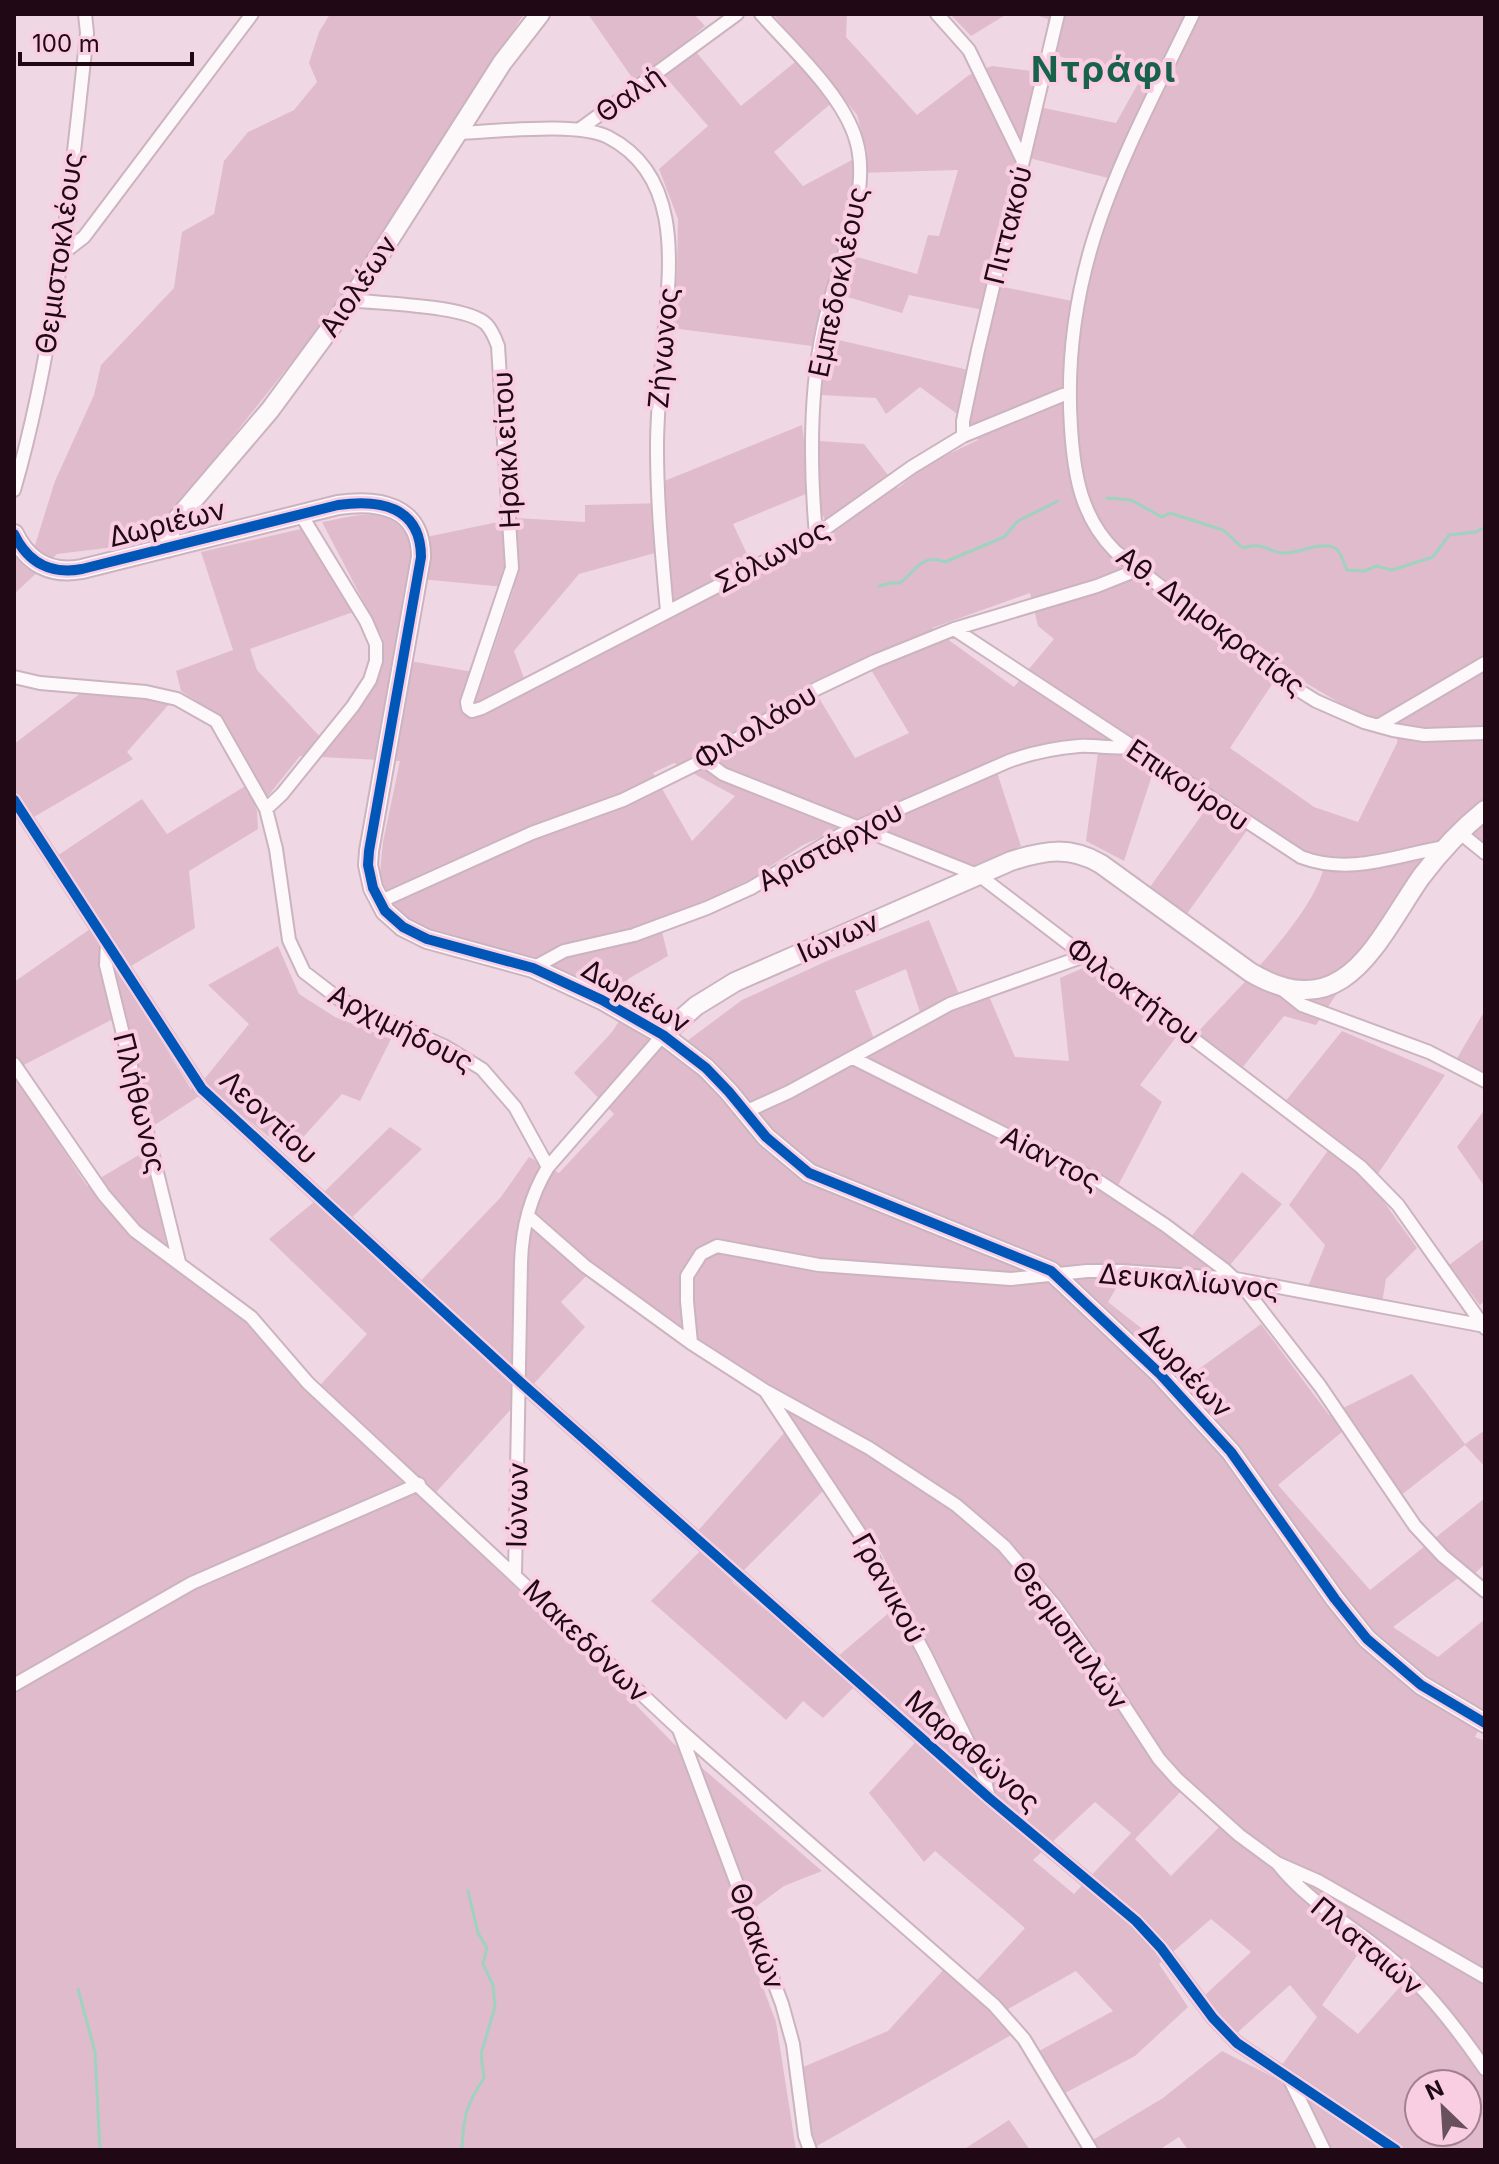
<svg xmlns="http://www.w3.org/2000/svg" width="1499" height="2164" font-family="Inter,sans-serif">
<rect width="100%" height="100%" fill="#efd8e3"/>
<path fill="#e0bbcc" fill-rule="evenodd" d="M330 14H524L338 304 148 543 57 554 14 594V528L19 526 24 543 32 555 55 481 94 395 101 365 174 288 182 232 214 214 224 161 248 132 294 110 317 82 309 63 319 32Z
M588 14H694L705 26 687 41 741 106 805 54 773 14H847L846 37 917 115 969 75 992 66 1040 72 1034 106 1116 123 1140 80 1044 52 1048 19 1033 14H1485V849L1459 828 1417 873 1316 1025 1284 1016 1242 1068 1197 1033C1234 992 1312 918 1324 867L1248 829 1186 915 1150 887 1214 798 1157 760 1124 861 1086 841 1099 745C1054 743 1035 742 994 763L1021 846 973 866 861 820 803 845 751 879 696 906 659 919 668 956 628 979 612 1005 497 949 428 935 395 915 379 883 383 842 400 761 300 756 268 796H263L230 734 212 711 181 691 176 671 233 650 201 552 301 529 353 612 250 649 257 670 327 744 375 678 383 639 322 522C365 514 388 503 415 545L431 536 517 518 585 522V505L663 503 662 482 802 425 804 440 864 444 898 488 926 465 978 440 971 424 920 387 886 414 876 398 821 395 830 338 977 372 988 311 909 295 902 313 827 291 812 346 671 328 677 274 678 219 659 169 708 126 657 67 635 82ZM841 95 857 115 867 152 803 186 774 152ZM1021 156 1116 180 1082 303 989 284ZM958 170 939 236 928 235 917 274 840 252 855 197 858 173ZM808 493 835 535 757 575 733 524ZM666 550 676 613 528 689 514 651 579 574ZM410 578 514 588 485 674 398 659ZM1030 593 1038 626 1054 639 1014 687 932 628ZM864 658 909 733 855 758 810 683ZM1282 669 1362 716 1381 719 1399 708 1397 743 1358 822 1314 807 1230 748ZM674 763 735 796 692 841 653 773Z
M950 14H1007L971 36Z
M81 693 130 695 170 703 127 752 133 759 34 817 14 793V744Z
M247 785 257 811 258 829 189 871 195 928 119 973 191 1089 202 1082 249 1024 208 985 278 946 299 994 335 1017 391 1039 360 1101 342 1094 289 1153 210 1089 150 1128 121 1015 14 1070V982L100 922 57 856 142 799 167 834Z
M929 920 961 999 989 996 1015 1057 1069 1061 1060 978 1090 965 1177 1036 1140 1085 1162 1102 1112 1197 1157 1224 1183 1247 1242 1172 1282 1204 1218 1279 1128 1268 1108 1302 1196 1371 1261 1324 1329 1415 1412 1374 1465 1444 1485 1430V1467L1465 1445 1400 1496 1354 1422 1278 1485 1370 1590 1485 1498V1564L1471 1577 1466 1572 1393 1627 1438 1657 1485 1619V1717L1475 1737 1485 1741V2150H1188L1179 2137 1159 2150H1076L1163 2098 1222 2051 1273 2077 1317 2017 1290 1985 1237 2033 1220 2019 1204 1996 1251 1952 1211 1919 1159 1964 1188 2007 1135 2056 1065 2093 1039 2051 1113 2011 1076 1971 999 2014 1013 2034 810 2150H804L789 2073 888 2031 944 1969 970 1988 1025 1928 935 1851 924 1862 869 1793 923 1734 862 1679 823 1718 803 1701 786 1720 651 1601 707 1544 696 1533 792 1424 778 1391 683 1334 595 1267 561 1302 585 1327 430 1499 334 1415 602 1670 673 1743 822 1871 784 1886 738 1920 776 2022 796 2150H14V1075L87 1186 147 1150 170 1264 243 1318 312 1394 367 1334 269 1239 314 1202 390 1127 422 1149 342 1227 412 1290 501 1197 529 1157 559 1173 614 1114 574 1073 612 1032 625 1012 683 1044 742 1000 829 960ZM906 969 924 1025 878 1049 855 991ZM832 1482 878 1547 905 1599 829 1664 732 1582ZM1189 1783 1229 1817 1171 1876 1135 1839ZM1095 1802 1131 1833 1074 1894 1033 1860ZM1370 1937 1393 1949 1414 1971 1358 2034 1322 2005ZM1419 2084H1467V2132H1419Z
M1485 1010V1074L1478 1069 1456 1060Z
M1342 1031 1445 1075 1371 1184 1417 1248 1386 1279 1382 1303 1307 1289 1325 1245 1289 1205 1334 1142 1284 1103Z
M1485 1109V1187L1457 1147Z
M1485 1238V1301L1480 1305 1449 1265Z
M1009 2120 1030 2150H963Z"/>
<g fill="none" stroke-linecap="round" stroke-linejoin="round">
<path stroke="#9fd2bf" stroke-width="3" d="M1107 498 1131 500 1162 517 1170 513 1223 530 1243 548C1264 541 1269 553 1285 553 1301 553 1319 541 1335 548 1342 552 1343 563 1347 570L1364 571 1376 566 1392 570 1433 557 1449 535 1476 532 1485 527
M879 586 891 583H900C916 571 921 553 945 562L1004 537 1018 521 1058 501
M78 1989 95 2052 100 2150
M462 2150C463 2118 466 2105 484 2078L481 2054 495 2007 493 1985 483 1964 487 1948 478 1933 468 1891"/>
<defs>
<path id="street" d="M761 14C792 49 843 95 856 140 873 195 834 273 823 329 809 396 810 467 816 535
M937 14 969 50 1023 161
M1193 14C1125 155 1060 265 1071 428 1074 475 1081 517 1115 551L1273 674 1316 701 1364 722 1393 730 1424 735 1485 733
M580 129 737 14
M457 133C493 132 578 121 608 137 680 174 671 259 665 326 662 367 657 407 657 447 657 502 662 556 667 611
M63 253 84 237 252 14
M351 300C381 304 466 305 486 324 492 330 495 338 498 346L512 568 467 702 468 708 472 711 482 708 816 535 912 467 963 436 1070 392
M963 436V421L978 350 1058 14
M14 490C57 341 70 186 87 33L85 14
M954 629 1301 857C1351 876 1396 855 1445 847
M14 677 40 683 146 692 177 699 216 721 266 809 276 849 289 940 304 972 339 999 446 1047 482 1069 515 1107 548 1167
M1378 726 1485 663
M704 760 723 774 980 876 1361 1167 1398 1205 1485 1328
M14 800 202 1089 519 1381 989 1798 1136 1921 1161 1948 1213 2018 1237 2043 1396 2150
M266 809 282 794 353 706 370 680 376 661V644L366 621 300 513
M1459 832 1485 853
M379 902 532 833 623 800 704 760 816 689 875 661 954 629 1097 586 1137 570
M107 942 106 965 179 1262
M533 968 564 951 634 935 707 908 751 888 842 834 1009 761C1031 753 1055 748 1079 746 1096 745 1113 749 1130 747
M1282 989 1302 1005 1429 1052 1485 1081
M853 1058 1100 1182 1165 1225 1225 1270 1245 1289 1320 1386 1415 1526 1443 1556 1485 1591
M14 1064 104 1195 135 1231 251 1317 308 1383 679 1729 994 2005 1024 2039 1091 2150
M745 1112 789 1092 950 1004 1087 955
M528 1216 585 1266 691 1343 764 1390 869 1448 956 1505 1004 1546 1055 1606 1106 1678 1159 1759 1177 1779 1239 1835 1277 1863 1318 1881 1485 1977
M691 1343 687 1301V1276L701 1254 717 1246 819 1265 1011 1279 1087 1271H1121L1236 1279 1485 1326
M766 1392 862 1537 925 1654 983 1773 989 1798
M515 1574 521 1262C522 1229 531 1195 548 1167L663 1035
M14 1685 192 1583 419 1484
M680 1732 782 2004 793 2044 805 2136 810 2150
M1278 1864C1309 1903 1351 1925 1388 1956 1426 1988 1457 2028 1485 2069
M1291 2082 1324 2150"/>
<path id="secondary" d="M14 534C28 563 51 575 82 569L338 505C379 499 421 506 421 557L369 851 368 865 373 888 385 911 403 927 427 939 533 968 602 1000 663 1035 706 1068 729 1092 766 1137 809 1173 1051 1271 1159 1373 1231 1452 1335 1599 1367 1639 1421 1685 1485 1723
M167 548 168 536 178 518 270 410 351 300 502 63 540 14
M663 1035 696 1006 735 982 1011 861C1045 850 1070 846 1101 864L1250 972C1344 1028 1376 942 1421 877 1440 852 1460 830 1485 810"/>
</defs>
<use href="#street" stroke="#cbb4bf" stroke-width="16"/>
<use href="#secondary" stroke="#cbb4bf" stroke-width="22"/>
<use href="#street" stroke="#fdf9fb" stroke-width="12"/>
<use href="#secondary" stroke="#fdf9fb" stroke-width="18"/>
<defs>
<path id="cycleway" d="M14 534C28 563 51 575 82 569L338 505C379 499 421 506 421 557L369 851 368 865 373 888 385 911 403 927 427 939 533 968 602 1000 663 1035 706 1068 729 1092 766 1137 809 1173 1051 1271 1159 1373 1231 1452 1335 1599 1367 1639 1421 1685 1485 1723
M14 800 202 1089 519 1381 989 1798 1136 1921 1161 1948 1213 2018 1237 2043 1396 2150"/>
</defs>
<use href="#cycleway" stroke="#f9cee3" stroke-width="15"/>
<use href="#cycleway" stroke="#0057b8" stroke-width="10"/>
</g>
<g text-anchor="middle" stroke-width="8" stroke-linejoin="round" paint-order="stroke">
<g font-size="28" fill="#200815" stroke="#f9cee3">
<text transform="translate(629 94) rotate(-36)" y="10">Θαλή</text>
<text transform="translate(1008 225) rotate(-76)" y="10">Πιττακού</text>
<text transform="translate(59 253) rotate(-82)" y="10">Θεμιστοκλέους</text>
<text transform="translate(838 282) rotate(-78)" y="10">Εμπεδοκλέους</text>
<text transform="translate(358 286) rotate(-56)" y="10">Αιολέων</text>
<text transform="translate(663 348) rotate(-85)" y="10">Ζήνωνος</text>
<text transform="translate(506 450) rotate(-93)" y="10">Ηρακλείτου</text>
<text transform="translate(167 523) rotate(-14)" y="10">Δωριέων</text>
<text transform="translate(772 556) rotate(-28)" y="10">Σόλωνος</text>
<text transform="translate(1211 621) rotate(37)" y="10">Αθ. Δημοκρατίας</text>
<text transform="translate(755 727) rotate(-31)" y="10">Φιλολάου</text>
<text transform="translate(1188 785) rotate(34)" y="10">Επικούρου</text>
<text transform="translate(830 846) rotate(-28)" y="10">Αριστάρχου</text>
<text transform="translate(838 937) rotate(-24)" y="10">Ιώνων</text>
<text transform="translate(1133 991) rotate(37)" y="10">Φιλοκτήτου</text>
<text transform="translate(636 996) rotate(30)" y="10">Δωριέων</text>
<text transform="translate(401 1028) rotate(27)" y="10">Αρχιμήδους</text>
<text transform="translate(140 1103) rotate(76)" y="10">Πλήθωνος</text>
<text transform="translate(269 1117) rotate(43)" y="10">Λεοντίου</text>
<text transform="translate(1051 1158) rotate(27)" y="10">Aiαντος</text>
<text transform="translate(1189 1281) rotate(5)" y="10">Δευκαλίωνος</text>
<text transform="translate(1186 1370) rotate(46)" y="10">Δωριέων</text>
<text transform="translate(517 1505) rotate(-89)" y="10">Ιώνων</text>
<text transform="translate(889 1588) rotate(61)" y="10">Γρανικού</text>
<text transform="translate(1070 1635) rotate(54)" y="10">Θερμοπυλών</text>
<text transform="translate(586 1641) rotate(44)" y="10">Μακεδόνων</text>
<text transform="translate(973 1751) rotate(41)" y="10">Μαραθώνος</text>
<text transform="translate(757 1936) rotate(70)" y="10">Θρακών</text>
<text transform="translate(1367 1946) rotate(40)" y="10">Πλαταιών</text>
</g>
<g font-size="36" font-weight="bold" letter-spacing="2" fill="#18614b" stroke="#f9cee3">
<text x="1104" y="82">Ντράφι</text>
</g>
</g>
<rect width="1499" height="2164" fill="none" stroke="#200815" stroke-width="32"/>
<g transform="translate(1443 2108) rotate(335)"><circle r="38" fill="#f9cee3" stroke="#a27f91" stroke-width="2"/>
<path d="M0-6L14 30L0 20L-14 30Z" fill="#68515d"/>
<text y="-12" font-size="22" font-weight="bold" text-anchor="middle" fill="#200815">N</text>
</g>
<path d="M20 52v12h172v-12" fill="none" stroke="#200815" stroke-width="4"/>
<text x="32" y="52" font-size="24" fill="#200815" stroke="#f9cee3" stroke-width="6" paint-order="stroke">100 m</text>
</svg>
